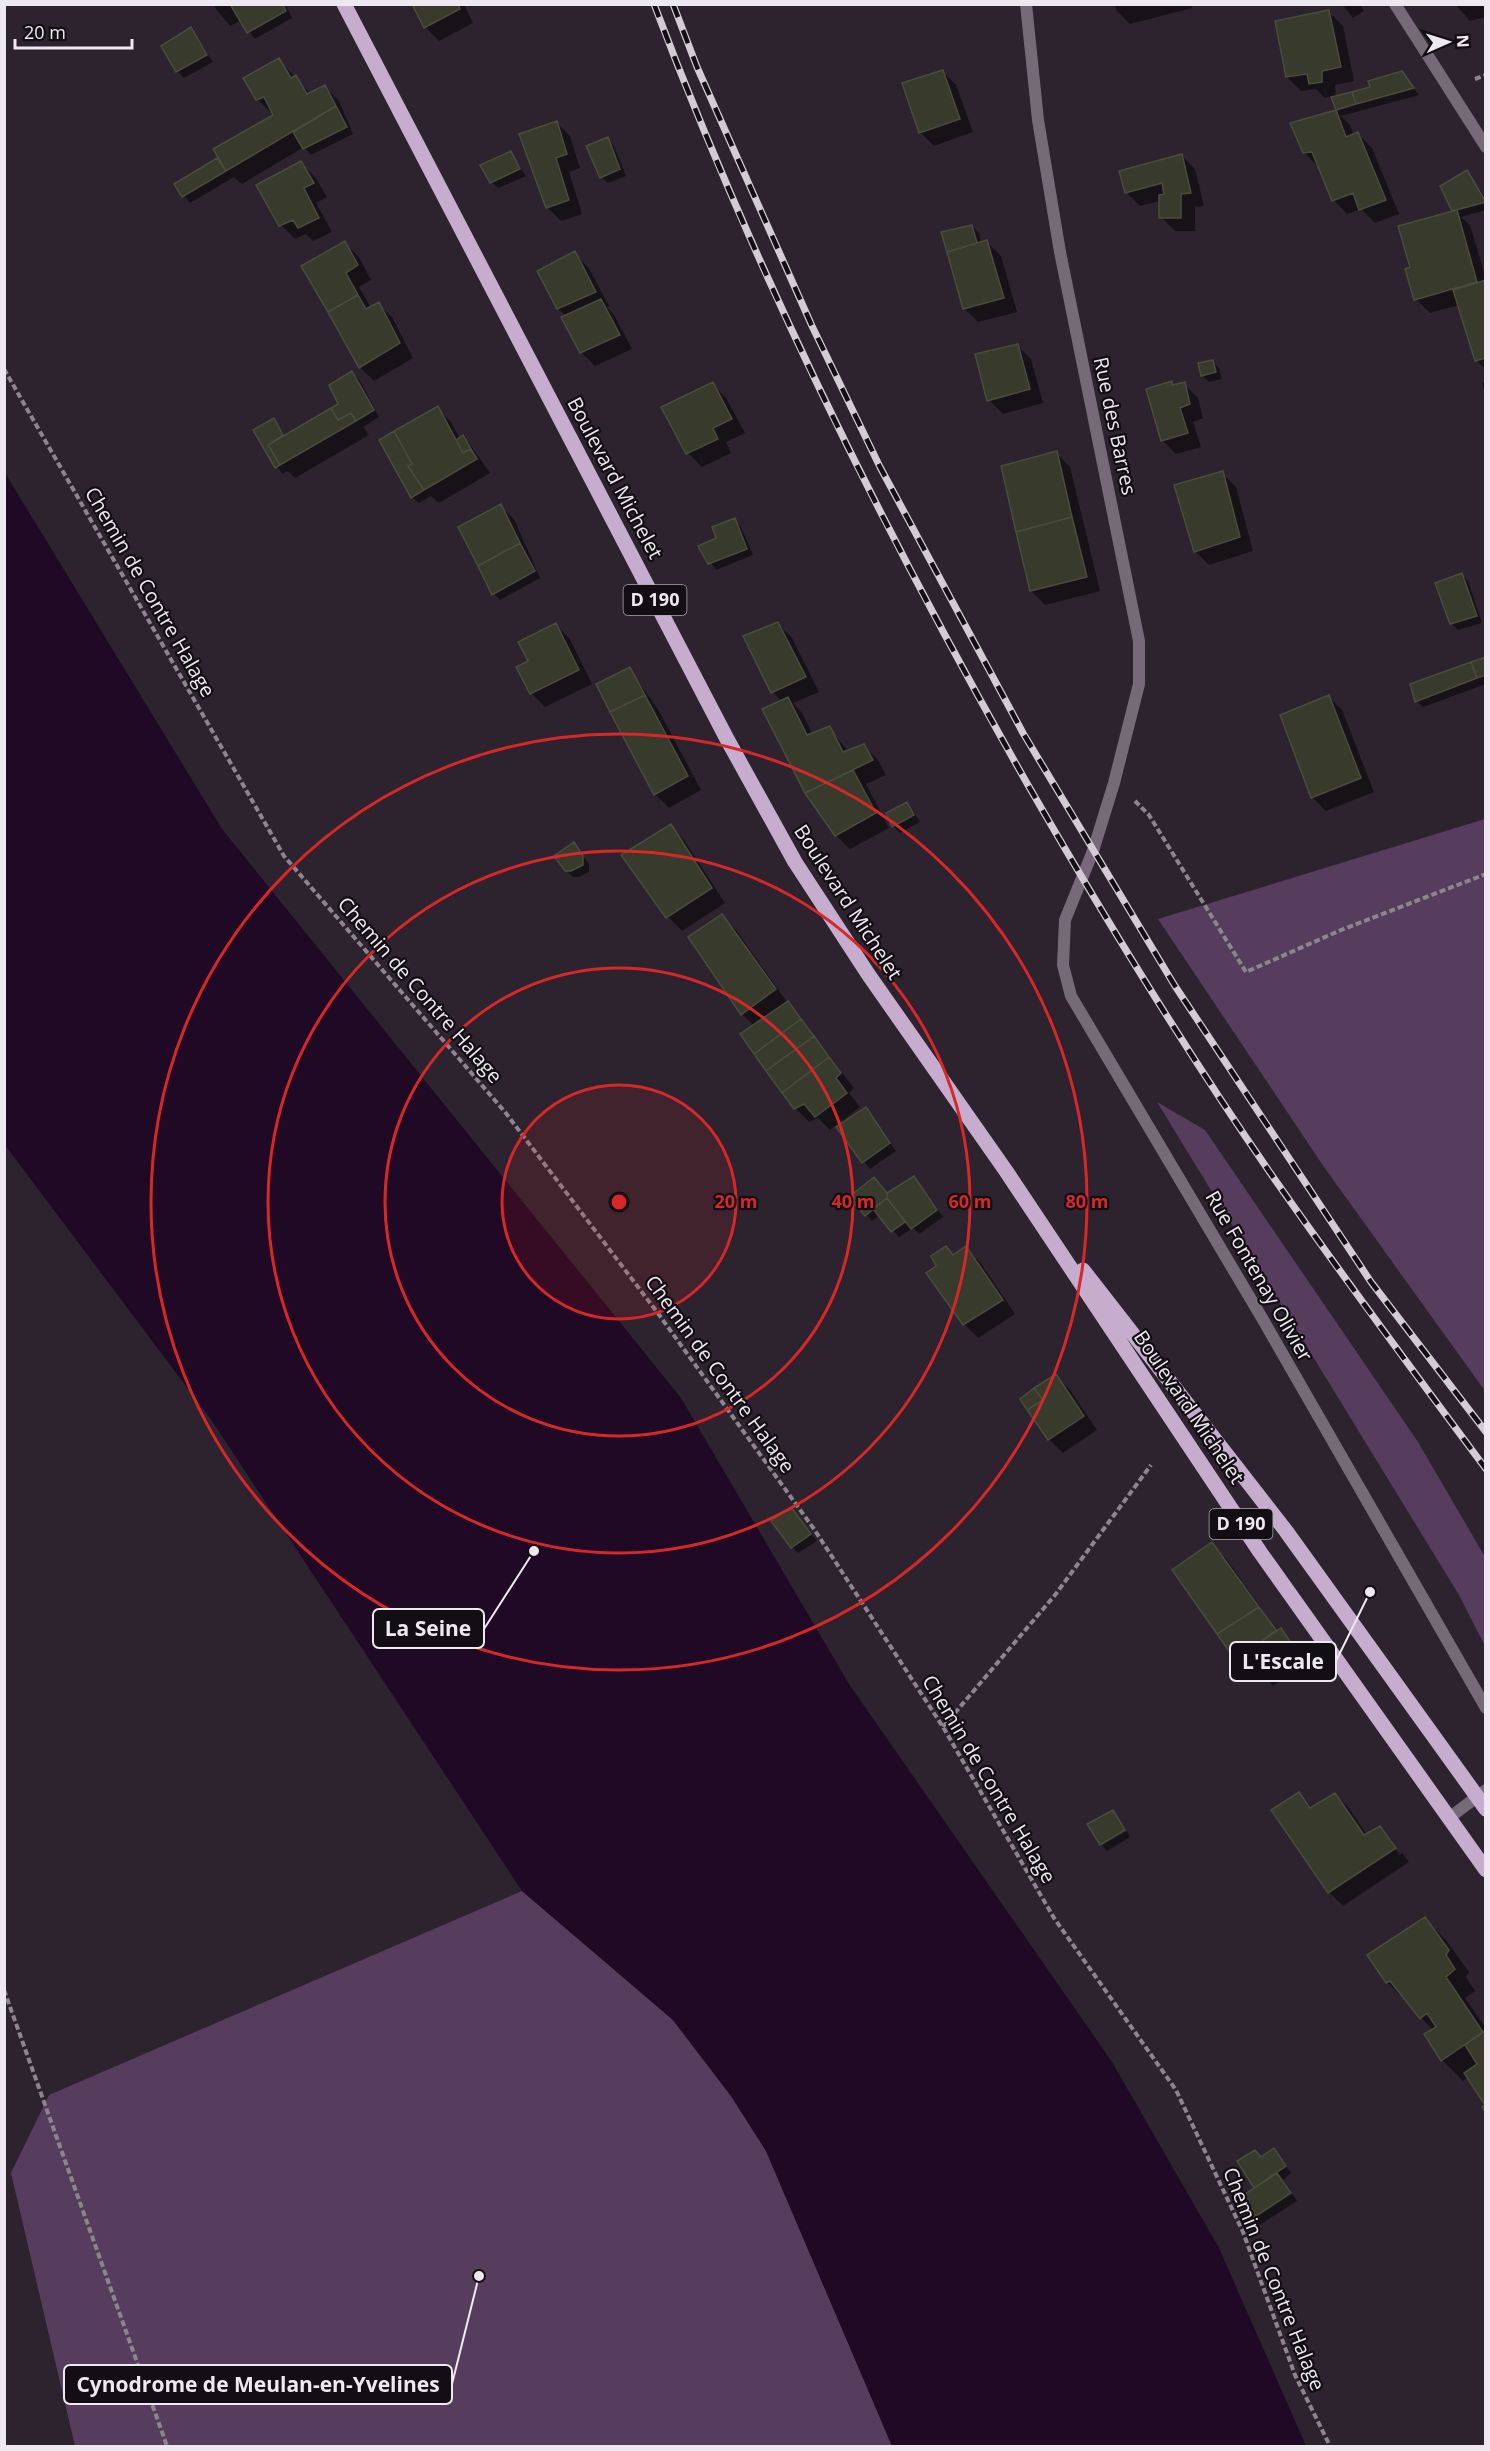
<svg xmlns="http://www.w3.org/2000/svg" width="1490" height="2451" font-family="'Open Sans',sans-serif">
<rect width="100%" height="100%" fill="#2c232e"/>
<path fill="#563d5d" d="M1485 819H1486L1485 1391 1324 1167 1158 919Z
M1157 1102 1205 1130 1418 1442 1485 1557V1646L1459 1595Z
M522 1891 673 2020 731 2096 766 2151 892 2446H75L11 2173 49 2095Z"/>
<path fill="#1f0924" d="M5 473 222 829 681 1398 849 1684 1112 2062 1219 2248 1306 2446H892L766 2151 731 2096 673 2020 522 1891 210 1418 5 1145Z"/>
<path fill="#0007" d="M212 4H285L292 18 255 39 241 20 230 26Z
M413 4H464L473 23 439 41 425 27Z
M1115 4H1191L1192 8 1130 24 1116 10Z
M1342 4H1360L1364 11 1353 18Z
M1455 4H1486V17L1470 21Z
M1329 12 1343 26 1354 81 1335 85 1336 98 1372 88 1402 73 1419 95 1341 116 1350 125 1354 136 1358 134 1372 148 1399 214 1375 223 1361 209 1347 214 1334 200 1318 167 1304 152 1292 124 1338 111 1333 96 1325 98 1316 89 1301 91 1287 77Z
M191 29 213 62 184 78 177 71Z
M279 60 311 94 325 87 339 101 353 134 311 155 304 147 242 184 234 177 190 203 176 184 217 160 225 167 275 116 257 99Z
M942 71 956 85 973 132 934 146 920 132Z
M556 122 570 136 580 168 569 172 582 214 561 221 547 207Z
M608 139 614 146 626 176 608 183 601 177Z
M511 153 526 176 498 188 491 182Z
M1181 155 1195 169 1204 206 1195 207V231H1175L1161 217 1160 201 1140 206 1126 192Z
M301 163 315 177 327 197 316 203 332 232 313 241 306 234 295 239 281 225 258 186Z
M1467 172 1486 198V210L1461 217 1470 225 1486 279V370L1476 360 1459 305 1430 313 1416 299 1412 268 1454 212 1442 186Z
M972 226 979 233 981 243 987 242 1001 256 1017 312 978 322 964 308Z
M345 243 359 257 371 280 359 287 371 308 378 304 392 317 413 358 374 381 360 367 303 266Z
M574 253 588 267 609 306 607 307 614 315 632 349 595 366 581 352 566 316 558 309 539 272Z
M1017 345 1031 359 1043 403 1003 414 989 400Z
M1212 361 1219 368 1222 379 1209 382 1203 376 1200 364Z
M352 373 359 379 379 417 363 427 369 435 295 478 288 471 282 474 255 430 274 420 285 436 340 404Z
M1171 382 1175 386 1184 384 1198 398 1203 418 1193 422 1201 447 1176 454 1162 440Z
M1486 382V396L1482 383Z
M712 384 726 398 745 433 726 442 731 453 702 467 688 453Z
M437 408 451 422 460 439 463 437 469 443 490 473 439 503 431 496 419 503 412 497Z
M1056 453 1070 467 1100 591 1045 605 1031 591Z
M1222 473 1236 487 1253 551 1209 565 1195 551Z
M500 506 514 519 540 578 500 600 494 594Z
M734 520 741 527 753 555 716 570 700 547 718 539Z
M1462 575 1468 581 1482 623 1458 630 1451 623Z
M778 624 792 638 819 692 793 703 802 713 813 735 829 728 848 751 864 746 878 760 886 775 866 784 889 828 850 849 836 835 807 792 764 709 782 702 773 692 745 637Z
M556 625 570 639 592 684 545 707 531 693 530 662Z
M1486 658V684L1423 707 1417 701Z
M630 669 659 711 701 790 669 808 655 794Z
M1328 696 1342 710 1374 792 1326 811 1312 797Z
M907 803 920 822 900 833 893 826Z
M670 826 684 840 725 903 682 931 668 917 624 856Z
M574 844 589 864V872L579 877H573L566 870Z
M722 916 736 930 787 1002 854 1088 849 1093 860 1107 830 1130 818 1118 809 1122 795 1108 754 1026 742 1014 690 937Z
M866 1109 896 1151 870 1169 838 1128Z
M914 1178 943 1217 919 1234 913 1228 899 1237 880 1215 872 1221 866 1214 874 1179 890 1200Z
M946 1248 954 1256 966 1248 980 1262 1015 1314 978 1338 964 1324 938 1266Z
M1056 1376 1070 1390 1097 1430 1063 1453 1049 1439Z
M791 1509 817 1541 798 1553 792 1547Z
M1212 1544 1226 1558 1277 1631 1280 1630 1287 1636 1306 1663 1273 1686 1252 1659 1244 1666 1237 1660Z
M1299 1794 1313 1808 1335 1794 1349 1808 1367 1835 1380 1828 1393 1841H1389L1400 1855 1402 1853 1393 1841 1409 1862 1343 1906 1329 1892Z
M1113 1812 1125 1828 1100 1843Z
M1127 1831 1130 1837 1107 1851 1102 1845Z
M1425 1919 1446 1940 1469 1972 1466 1977 1475 1991 1465 1998 1486 2028V2107L1468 2077 1463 2081 1442 2060 1433 2030 1387 1982Z
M1274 2150 1291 2173 1283 2180 1297 2201 1255 2228 1238 2201 1256 2189 1239 2162 1261 2158Z"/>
<path fill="#383a2c" stroke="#4a4c3e" stroke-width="1.5" d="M230 4H283L286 11 247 33Z
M412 4H458L460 9 424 28Z
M1329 10 1341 67 1322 71V82L1309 84 1307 74 1286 77 1275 21Z
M191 27 207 55 176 72 161 46Z
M279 58 291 78 296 75 307 94 325 85 336 106 226 171 213 149 273 115 264 97 256 100 243 78Z
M943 70 960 119 919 133 902 83Z
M1402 71 1414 88 1356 104 1352 92 1370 87 1368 81Z
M1352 92 1356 104 1336 110 1331 97Z
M336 106 347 127 303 149 293 132Z
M1336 110 1346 137 1358 132 1386 200 1359 210 1353 193 1332 201 1312 152 1303 153 1290 123Z
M557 121 567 154 556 158 569 200 546 208 519 134Z
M608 137 620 169 600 178 586 146Z
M511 151 520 169 490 183 480 165Z
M1182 154 1191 193 1181 194V218H1159V195L1164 194 1162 183 1125 193 1119 171Z
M217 158 226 171 182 197 174 184Z
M301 161 314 183 304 188 319 218 298 228 293 220 279 226 256 185Z
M1467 170 1486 202 1452 211 1440 186Z
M1457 210 1477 282 1414 300 1405 269 1410 267 1398 226Z
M972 225 977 243 947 252 941 232Z
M987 240 1004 298 963 309 947 252Z
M345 241 358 265 346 273 358 295 328 312 301 266Z
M575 251 596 292 557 309 537 271Z
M1486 280V358L1475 361 1453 290Z
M358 295 366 309 379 302 400 343 359 368 328 312Z
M601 299 620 335 580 353 561 317Z
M1018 344 1030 389 987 401 975 354Z
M1213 360 1216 372 1201 376 1198 363Z
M352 371 374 410 356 421 351 413 338 420 331 408 338 404 329 385Z
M1172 381V385L1185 382 1190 404 1180 408 1188 433 1161 441 1146 389Z
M713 382 732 419 713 428 718 439 686 454 661 407Z
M438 406 463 453 471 449 477 459 424 490 408 466 412 464 394 431Z
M331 408 338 420 351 413 356 421 280 465 268 445Z
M274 418 283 435 268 445 280 465 275 468 253 430Z
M394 431 412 464 408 466 424 490 411 498 379 440Z
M463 435 471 449 463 453 456 440Z
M1057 451 1072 517 1016 532 1001 466Z
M1223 471 1240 537 1194 552 1174 485Z
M501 504 520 543 478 566 458 527Z
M1072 517 1087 577 1030 591 1016 532Z
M735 518 747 549 708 564 698 546 716 538 712 527Z
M520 543 535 571 492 595 478 566Z
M1462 573 1477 616 1450 624 1435 583Z
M778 622 806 677 771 693 743 636Z
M556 623 579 670 530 694 516 667 528 661 518 642Z
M1486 657V675L1477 678 1471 662Z
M1471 662 1477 678 1415 702 1410 684Z
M630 667 645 695 610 712 596 684Z
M645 695 688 776 654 795 610 712Z
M1329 695 1361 778 1311 798 1280 715Z
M788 697 807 735 830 726 843 752 864 744 873 760 805 793 762 709Z
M853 770 876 813 835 836 805 793Z
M907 802 914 815 892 827 886 813Z
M671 824 712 888 666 918 621 855Z
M574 842 583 856V865L571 871H565L554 856Z
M722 914 776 989 741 1015 688 937Z
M788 1001 801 1019 754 1054 740 1034Z
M801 1019 814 1036 766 1071 754 1054Z
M814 1036 829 1057 782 1093 766 1071Z
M829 1057 841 1073 836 1078 847 1093 815 1117 804 1104 794 1109 782 1093Z
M866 1107 890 1143 862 1163 836 1127Z
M914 1176 937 1210 911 1229 887 1198V1193Z
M874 1177 887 1193V1198L865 1216 849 1197Z
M887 1198 905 1222 891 1232 873 1209Z
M946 1246 953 1255 966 1246 1003 1300 963 1325 926 1273 936 1266 931 1256Z
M1056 1374 1084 1416 1048 1440 1027 1410 1043 1400 1034 1388Z
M1034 1388 1043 1400 1027 1410 1020 1399Z
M791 1507 811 1534 791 1548 771 1521Z
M1212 1542 1259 1607 1217 1634 1172 1570Z
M1259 1607 1276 1630 1236 1661 1217 1634Z
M1281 1628 1300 1656 1266 1680 1246 1652Z
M1299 1792 1310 1808 1335 1793 1364 1835 1380 1826 1396 1848 1328 1893 1271 1810Z
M1113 1810 1125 1830 1100 1845 1087 1824Z
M1425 1917 1449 1950 1446 1955 1455 1969 1446 1977 1483 2032 1441 2061 1424 2034 1436 2027 1427 2013 1420 2019 1390 1981 1386 1983 1367 1955Z
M1486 2030V2113L1482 2107 1485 2105 1464 2073 1477 2064 1465 2045Z
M1274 2148 1286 2166 1254 2188 1237 2161 1255 2150 1261 2157Z
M1277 2173 1291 2193 1247 2222 1236 2200Z"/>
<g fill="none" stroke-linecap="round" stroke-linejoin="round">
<path stroke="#8c858e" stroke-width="4" stroke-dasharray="6 3" stroke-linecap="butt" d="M1475 79 1486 75
M4 369 284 856 505 1112 657 1312 814 1529 943 1727 1054 1918 1176 2090 1243 2232 1295 2375 1330 2446
M1135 801 1149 815 1246 972 1341 930 1486 874
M943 1727 1055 1595 1151 1465
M4 1990 167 2446"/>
<path stroke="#766a79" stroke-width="12" d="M1026 4 1038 120 1060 252 1139 641V684L1114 783 1093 851 1065 920 1063 965 1071 996 1262 1318 1486 1708
M1395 4 1486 147
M1449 1818 1486 1790"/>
<path stroke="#c6adcd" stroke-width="15" d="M344 4 727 739 795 862 868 974 1006 1171 1260 1552 1486 1870
M1083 1270 1286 1531 1486 1809"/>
<defs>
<path id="rail" d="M654 4C756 274 885 534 1028 785 1104 917 1184 1048 1271 1174 1340 1273 1413 1371 1486 1469
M673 4 697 67 812 326 880 467 1023 733 1175 986 1371 1282 1486 1432"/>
</defs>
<use href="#rail" stroke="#d3ccd5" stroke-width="7"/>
<use href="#rail" stroke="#120e13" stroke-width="4.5" stroke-dasharray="14" stroke-linecap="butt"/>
</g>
<circle cx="619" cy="1202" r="117" fill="#d62828" fill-opacity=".12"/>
<g fill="none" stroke="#d62828" stroke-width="3">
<circle cx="619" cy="1202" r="117"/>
<circle cx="619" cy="1202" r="234"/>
<circle cx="619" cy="1202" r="351"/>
<circle cx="619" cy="1202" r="468"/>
</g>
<g text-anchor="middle" stroke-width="4.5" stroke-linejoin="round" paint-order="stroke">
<g fill="#120e13" stroke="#aca7ae" stroke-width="1.5">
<rect x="623.5" y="585" width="63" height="30" rx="4.5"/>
<rect x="1209.5" y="1509" width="63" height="30" rx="4.5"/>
</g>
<g font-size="18" font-weight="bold" fill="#eee8f0">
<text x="655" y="606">D 190</text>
<text x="1241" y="1530">D 190</text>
</g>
<g font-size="20" fill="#eee8f0" stroke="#120e13">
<text transform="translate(1115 426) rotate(78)" y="7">Rue des Barres</text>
<text transform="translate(615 478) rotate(62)" y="7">Boulevard Michelet</text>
<text transform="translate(150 592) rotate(60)" y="7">Chemin de Contre Halage</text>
<text transform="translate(848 902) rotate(57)" y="7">Boulevard Michelet</text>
<text transform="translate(420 990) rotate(49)" y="7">Chemin de Contre Halage</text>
<text transform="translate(1259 1276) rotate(60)" y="7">Rue Fontenay Olivier</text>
<text transform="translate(720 1374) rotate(54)" y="7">Chemin de Contre Halage</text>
<text transform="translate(1189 1407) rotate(56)" y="7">Boulevard Michelet</text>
<text transform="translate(989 1779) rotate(59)" y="7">Chemin de Contre Halage</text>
<text transform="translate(1274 2279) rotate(68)" y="7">Chemin de Contre Halage</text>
</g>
</g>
<circle cx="619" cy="1202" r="9" fill="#d62828" stroke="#120e13" stroke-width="3"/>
<g font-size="18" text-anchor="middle" font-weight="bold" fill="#d62828" stroke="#120e13" stroke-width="4.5" stroke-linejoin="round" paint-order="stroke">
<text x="736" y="1208">20 m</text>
<text x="853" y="1208">40 m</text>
<text x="970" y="1208">60 m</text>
<text x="1087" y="1208">80 m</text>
</g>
<path fill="none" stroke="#eee8f0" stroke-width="2" d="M534 1551L484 1629M1370 1592L1336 1661M479 2276L452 2384"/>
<g fill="#eee8f0" stroke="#120e13" stroke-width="2">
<circle cx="534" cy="1551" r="6"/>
<circle cx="1370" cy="1592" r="6"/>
<circle cx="479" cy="2276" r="6"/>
</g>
<g fill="#120e13" stroke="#eee8f0" stroke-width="2">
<rect x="373" y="1609" width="111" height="39" rx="6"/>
<rect x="1230" y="1642" width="106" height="39" rx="6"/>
<rect x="64" y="2365" width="388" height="39" rx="6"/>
</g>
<g font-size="21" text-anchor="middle" font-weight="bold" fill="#eee8f0">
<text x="428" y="1636">La Seine</text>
<text x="1283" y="1669">L'Escale</text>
<text x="258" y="2392">Cynodrome de Meulan-en-Yvelines</text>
</g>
<rect width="1490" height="2451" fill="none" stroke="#eee8f0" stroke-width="12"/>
<g transform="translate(1448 42) rotate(87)" stroke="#120e13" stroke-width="4.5" paint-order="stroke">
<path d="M0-4.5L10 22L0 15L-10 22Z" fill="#eee8f0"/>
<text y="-9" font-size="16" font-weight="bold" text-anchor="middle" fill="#eee8f0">N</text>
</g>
<path d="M15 39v9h117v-9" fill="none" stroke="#eee8f0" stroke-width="3"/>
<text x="24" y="39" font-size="18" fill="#eee8f0" stroke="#120e13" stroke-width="4.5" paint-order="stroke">20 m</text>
</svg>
